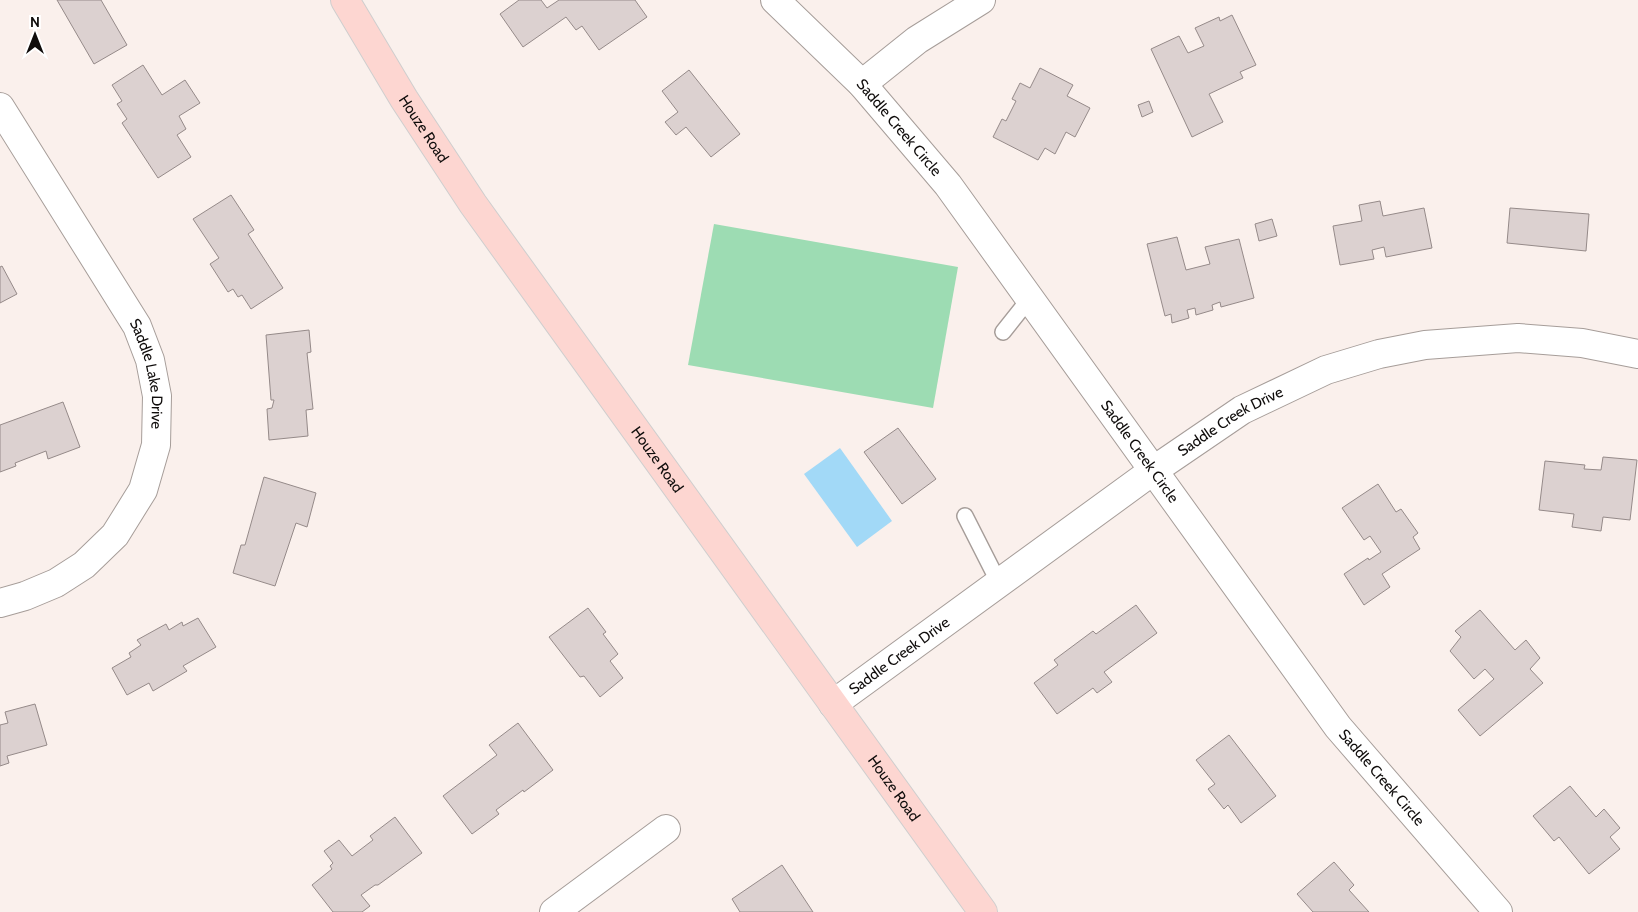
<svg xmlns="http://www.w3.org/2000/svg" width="1638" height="912" font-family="Cabin,sans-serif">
<rect width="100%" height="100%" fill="#faf0ec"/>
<path fill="#9ddcb3" d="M714 224 958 267 933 408 688 365Z"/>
<path fill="#a2d9f7" d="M840 448 892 521 857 547 804 474Z"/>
<path fill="#dcd1d0" stroke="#958a89" d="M57 0H101L127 45 94 64Z
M519 0H541L547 8 559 0H635L647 17 599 50 582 26 576 30 566 17 523 47 500 14Z
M1232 15 1256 65 1240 72 1243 78 1209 94 1223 122 1192 137 1151 49 1179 36 1188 53 1204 46 1195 28 1219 17 1220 21Z
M143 65 162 95 185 80 200 103 179 116 186 129 177 135 191 157 158 178 122 123 127 119 117 104 122 101 112 85Z
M1040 68 1073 85 1067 96 1090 108 1075 137 1066 132 1055 154 1045 148 1038 160 993 137 1002 119 1006 121 1016 101 1012 99 1020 83 1030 88Z
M689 70 740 134 711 157 686 127 676 135 665 122 678 112 662 91Z
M1149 101 1153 112 1142 117 1138 105Z
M231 195 254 230 248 234 283 288 251 309 242 295 238 297 233 289 228 292 210 264 219 258 193 219Z
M1380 201 1383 216 1424 208 1432 248 1386 257 1384 247 1372 250 1374 259 1340 265 1333 226 1362 221 1359 205Z
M1510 208 1589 214 1586 251 1507 243Z
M1272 219 1277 236 1259 241 1255 224Z
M1177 237 1186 270 1210 264 1205 247 1239 239 1254 298 1221 307 1220 302 1212 305 1213 310 1196 315 1195 308 1187 310 1189 318 1172 323 1171 314 1165 316 1147 244Z
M2 266 17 294 0 303V267Z
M309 330 311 352 307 353 313 409 306 410 308 436 269 440 267 409 272 408 274 400H271L266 335Z
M63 402 80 447 48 459 46 451 15 463 16 466 0 472V425Z
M898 428 936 479 902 504 864 452Z
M1603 457 1637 460 1630 520 1603 517 1601 531 1572 527 1574 514 1539 510 1545 461 1585 465 1584 469 1601 470Z
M264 477 316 493 307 527 296 523 275 586 233 573 241 545H245Z
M1378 484 1396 512 1401 509 1418 533 1413 537 1420 549 1382 574 1390 587 1364 605 1344 574 1368 558 1369 560 1381 552 1370 536 1364 540 1342 508Z
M1136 605 1157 633 1104 672 1112 682 1097 693 1093 688 1057 714 1034 683 1058 665 1054 660 1093 631 1096 634Z
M588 608 606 632 603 634 618 654 610 661 623 678 600 697 584 676 580 677 549 637Z
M1480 610 1515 650 1526 640 1540 658 1530 669 1543 683 1480 736 1458 710 1494 679 1485 669 1474 679 1450 651 1461 637 1455 631Z
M198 618 216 647 183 666 187 671 153 691 149 683 127 695 112 668 131 657 129 653 141 645 137 640 166 624 169 630 182 622 183 626Z
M35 704 47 745 7 756 9 763 0 766V725L8 723 5 712Z
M518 723 553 770 524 792 523 790 496 810 499 814 472 834 443 796 497 755 489 745Z
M1229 735 1276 796 1241 823 1228 805 1224 809 1208 789 1215 784 1196 760Z
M1570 786 1596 817 1604 809 1620 828 1610 837 1620 849 1589 874 1559 837 1554 841 1533 816Z
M395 817 422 853 378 885H375L361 895 370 906 362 912H333L312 885 332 869 330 866 333 863 324 851 339 840 352 856 373 840 370 836Z
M1334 862 1354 885 1349 890 1369 912H1313L1297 894Z
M782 865 813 912H740L732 899Z"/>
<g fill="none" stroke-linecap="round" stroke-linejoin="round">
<defs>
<path id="service" d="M1003 332 1030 298
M965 516 999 583"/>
<g id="minor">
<path id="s1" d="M775 0 862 84 948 185 1338 727 1498 912"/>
<path d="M862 84 917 40 981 0"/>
<path id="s2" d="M0 107 137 326 150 360 157 396 156 445 143 490 115 535 84 565 56 583 25 596 0 603"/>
<path id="s3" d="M833 704 1154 470 1242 410 1326 370 1379 354 1425 345 1518 338 1582 343 1638 354"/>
<path d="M554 912 666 829"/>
</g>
<g id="primary">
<path id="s4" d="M345 0 404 99 473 204 983 912"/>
</g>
</defs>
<use href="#service" stroke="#a69d99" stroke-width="18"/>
<use href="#minor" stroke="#a69d99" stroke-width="30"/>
<use href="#primary" stroke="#cfcece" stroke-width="30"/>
<use href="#service" stroke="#fff" stroke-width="15"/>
<use href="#minor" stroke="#fff" stroke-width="28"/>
<use href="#primary" stroke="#fdd6d1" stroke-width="28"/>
</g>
<g text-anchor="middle" stroke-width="4" stroke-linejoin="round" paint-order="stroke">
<g font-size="15" fill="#0f0c0b" stroke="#fff">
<text dy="5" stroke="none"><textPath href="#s1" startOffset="178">Saddle Creek Circle</textPath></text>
<text dy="5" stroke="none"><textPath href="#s4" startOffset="151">Houze Road</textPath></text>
<text dy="5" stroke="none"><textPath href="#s2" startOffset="308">Saddle Lake Drive</textPath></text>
<text dy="5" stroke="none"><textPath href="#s3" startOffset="488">Saddle Creek Drive</textPath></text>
<text dy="5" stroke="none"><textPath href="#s1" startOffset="582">Saddle Creek Circle</textPath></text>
<text dy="5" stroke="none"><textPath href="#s4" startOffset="556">Houze Road</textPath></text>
<text dy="5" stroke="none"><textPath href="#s3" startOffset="82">Saddle Creek Drive</textPath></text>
<text dy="5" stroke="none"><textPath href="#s1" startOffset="988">Saddle Creek Circle</textPath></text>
<text dy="5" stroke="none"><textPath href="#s4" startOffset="961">Houze Road</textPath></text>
</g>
</g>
<g transform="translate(35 35)" stroke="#ffffff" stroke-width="4" paint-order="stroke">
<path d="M0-4L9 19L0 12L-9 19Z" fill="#0f0c0b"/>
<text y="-8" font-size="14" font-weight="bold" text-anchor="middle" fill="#0f0c0b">N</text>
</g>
</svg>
